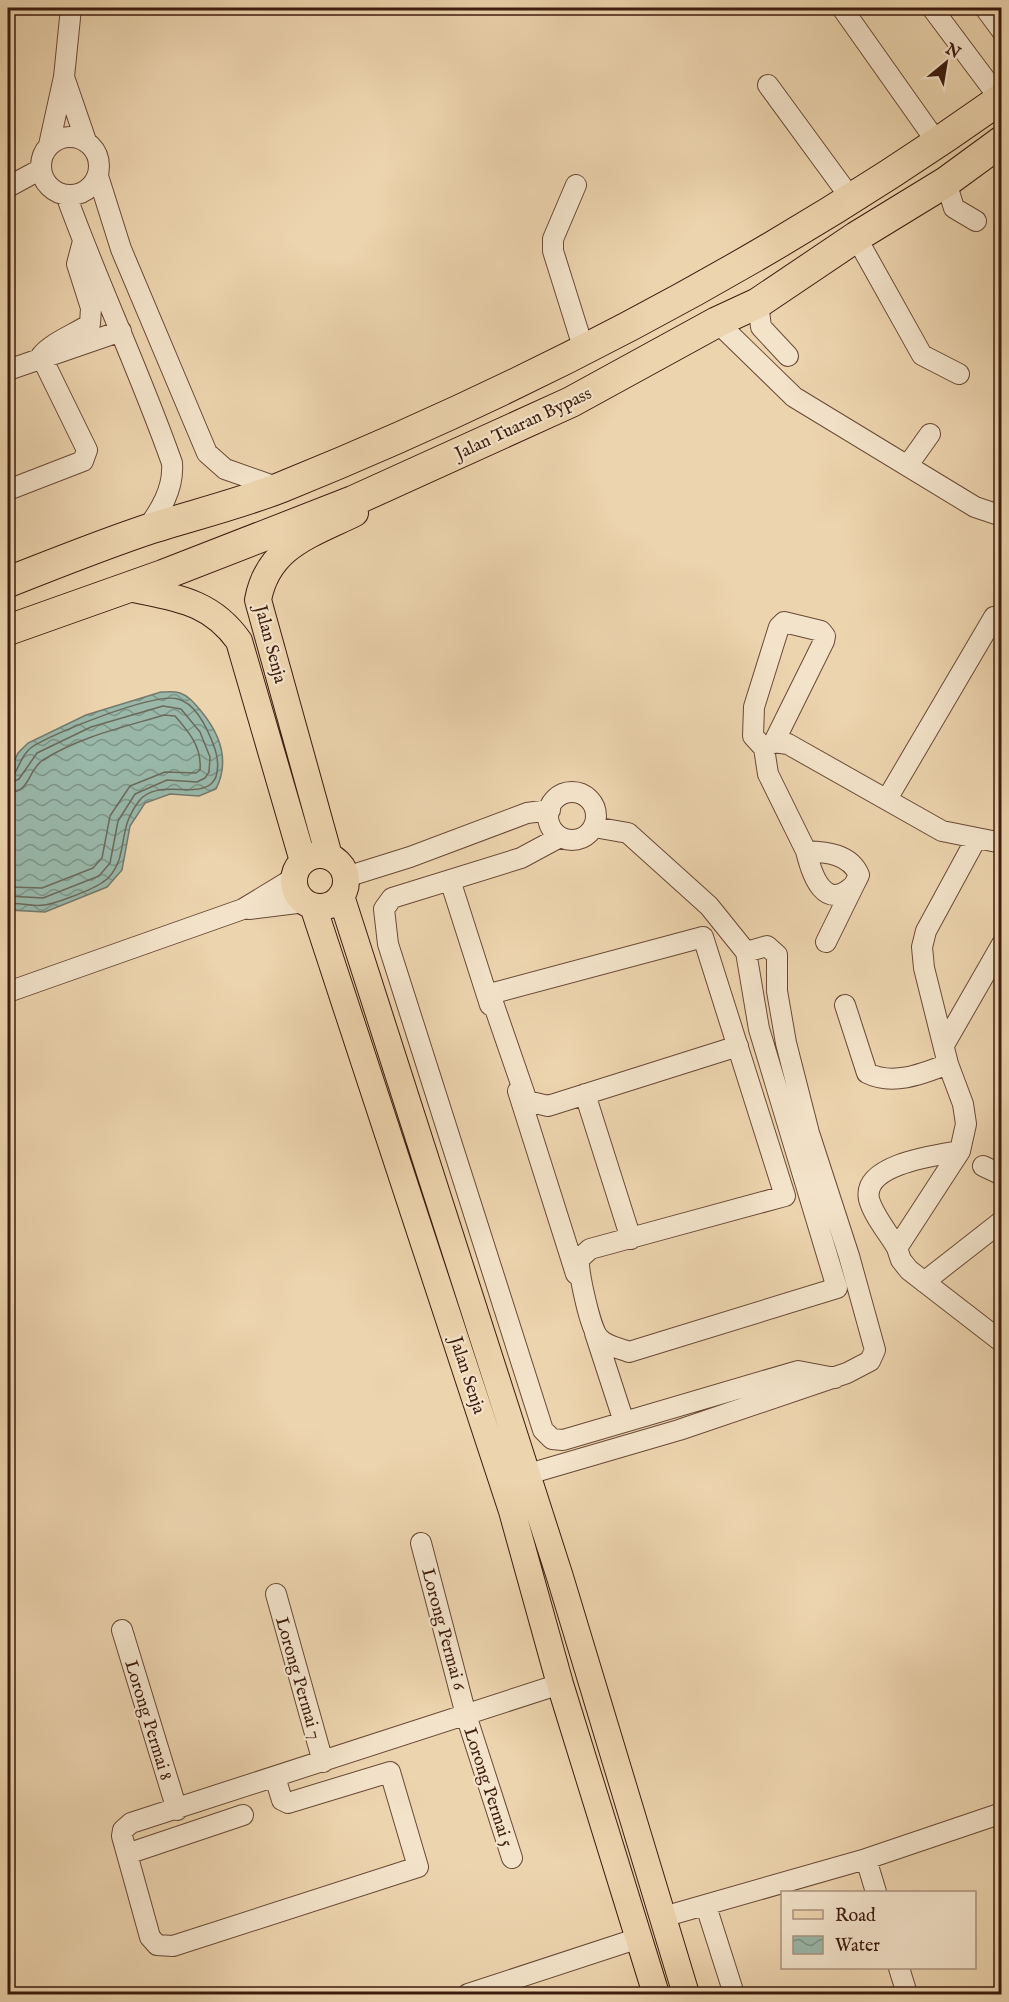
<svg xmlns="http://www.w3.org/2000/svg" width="1009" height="2002" font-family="'IM FELL English',serif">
<defs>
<pattern id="water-waves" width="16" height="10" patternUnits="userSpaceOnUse" patternTransform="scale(1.5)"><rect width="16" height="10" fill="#99b8aa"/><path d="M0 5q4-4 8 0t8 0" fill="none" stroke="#7e9589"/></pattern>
</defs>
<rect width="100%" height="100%" fill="#ecd4ae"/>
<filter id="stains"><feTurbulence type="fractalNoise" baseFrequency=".00333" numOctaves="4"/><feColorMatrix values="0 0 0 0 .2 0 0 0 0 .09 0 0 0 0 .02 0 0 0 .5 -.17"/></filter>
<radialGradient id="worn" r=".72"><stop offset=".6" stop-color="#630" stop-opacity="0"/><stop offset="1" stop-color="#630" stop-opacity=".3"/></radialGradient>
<path fill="url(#water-waves)" stroke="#74796c" stroke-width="1.5" d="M161 692C167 692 174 691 180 693 189 696 195 704 201 711 220 734 230 761 216 789L199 796 170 794 145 803 130 826 122 870 107 887 45 912 8 910V775L18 753 28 743 86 715Z"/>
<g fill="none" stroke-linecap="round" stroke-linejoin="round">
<path stroke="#6b6a5c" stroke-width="1.5" d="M8 776 15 773C20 764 23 753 32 747 53 733 155 692 178 699 197 704 209 732 215 749 218 758 220 775 212 783 196 799 157 778 139 801 122 824 126 836 119 860 116 868 110 878 103 882 94 889 55 904 44 905 32 907 20 902 8 904
M8 784 19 779 37 753 91 727 163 706 181 709 200 732 210 757 209 772 205 778 197 782 167 780 135 794 118 821 110 863 99 876 43 898 8 896
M8 793C31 792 27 771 43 760 79 737 124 727 164 715L175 716C189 732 202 747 200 770L196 773 165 772 130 786 110 816 102 858 93 868 42 888 8 887"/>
<defs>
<path id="minor" d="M842 8 936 141
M932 8 1000 99
M985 8 1002 31
M64 77 86 141
M768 85 850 197
M41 166a29 29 0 1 1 58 0a29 29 0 1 1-58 0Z
M49 145 64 77 71 8
M98 176 121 249 207 453 225 469 279 488
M946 182 954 208 976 221
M576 185 553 239V251L584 350
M8 187 41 169
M66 195C99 286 140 372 172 463 174 489 160 511 146 530
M856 237 922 355 959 374
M758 303 761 327 788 356
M717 322 794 397 975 507 1002 516
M8 370 121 331
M908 465 930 434
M8 490 83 461 87 450 41 356C51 343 75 334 90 324L91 308 77 264 83 241
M774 742 788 744 942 831 1002 843
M764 748 753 736 754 707 779 627 784 622 821 631 825 636 824 641 774 742 764 748 768 774 806 851
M548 816a24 24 0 1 1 48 0a24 24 0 1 1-48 0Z
M887 799 994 617
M594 827 628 833 709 906 746 952 759 1029 837 1288 629 1352C619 1348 606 1346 599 1338 590 1329 578 1271 579 1259L590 1249 785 1196 703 937 490 994 527 1101 548 1106 738 1046
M560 837 521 858 392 898 384 909 388 944 543 1430 552 1439 563 1440 798 1371 835 1378
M976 839 926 931 922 947 924 968 948 1064 963 1104 966 1124 960 1151 897 1248 901 1260 909 1270 1002 1342
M346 877 410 857 527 813 550 810
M450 880 490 1005
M249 909 305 902
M826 942 854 885 859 875C850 854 827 852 806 851 812 876 825 913 854 885
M8 992 243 909 294 878
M845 1005 867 1073C893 1086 922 1074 948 1064
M944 1045 1002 944
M518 1091 576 1274
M585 1094 631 1239
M983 1166 1002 1175
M897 1248C889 1234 873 1215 869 1199 862 1164 937 1155 960 1151
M924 1282 1002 1221
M595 1333 624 1422
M525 1475 679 1430 847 1373 870 1361 875 1350 849 1256 809 1133 786 1043 777 991V955L767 946 746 952
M421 1543 466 1715 512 1858
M276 1594 323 1762
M122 1630 177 1810
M275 1777 282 1800 288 1803 390 1772 418 1867 173 1946 157 1945 150 1937 122 1836 123 1830 131 1823 560 1684
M127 1854 243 1815
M866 1859 876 1892
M706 1906 734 1994
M663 1917 866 1859 1002 1813
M899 1968 907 1994
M468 1994 639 1938"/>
<path id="major" d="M129 588C175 598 210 600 239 641L303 861
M294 881a26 26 0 1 1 52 0a26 26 0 1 1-52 0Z
M329 856 258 600C268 546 311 535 355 513
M341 896 560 1577 686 1994
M313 906 512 1511 560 1684 656 1994"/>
<path id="highway" d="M8 582C54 564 101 545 149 529 193 515 239 504 282 487 534 385 779 256 1002 98
M8 630 163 575 353 501 571 402 717 322 758 303 856 237 946 182 1002 141"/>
</defs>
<use href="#minor" stroke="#694936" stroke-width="22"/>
<use href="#major" stroke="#3d1b0e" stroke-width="28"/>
<use href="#highway" stroke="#3d1b0e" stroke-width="32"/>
<use href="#minor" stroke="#f3e3ca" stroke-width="20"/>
<use href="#major" stroke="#ecd4ae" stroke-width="26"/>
<use href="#highway" stroke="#ecd4ae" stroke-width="30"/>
</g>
<g text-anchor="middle" stroke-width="4.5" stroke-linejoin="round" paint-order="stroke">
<g font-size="18" fill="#3d1b0e" stroke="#f3e3ca">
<text transform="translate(523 423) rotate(-25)" y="6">Jalan Tuaran Bypass</text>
<text transform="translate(271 644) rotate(75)" y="6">Jalan Senja</text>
<text transform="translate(468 1375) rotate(72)" y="6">Jalan Senja</text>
<text transform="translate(444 1629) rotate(75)" y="6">Lorong Permai 6</text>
<text transform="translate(299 1678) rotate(74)" y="6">Lorong Permai 7</text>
<text transform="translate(149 1720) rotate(73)" y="6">Lorong Permai 8</text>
<text transform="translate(489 1787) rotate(72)" y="6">Lorong Permai 5</text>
</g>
</g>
<rect width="1009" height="2002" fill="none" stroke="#ecd4ae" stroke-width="30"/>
<rect x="9" y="9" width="991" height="1984" fill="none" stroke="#3d1b0e" stroke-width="3"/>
<rect x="15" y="15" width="979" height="1972" fill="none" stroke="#3d1b0e" stroke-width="1.5"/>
<rect x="781" y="1891" width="195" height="78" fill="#f3e3ca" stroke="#aa937f" stroke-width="1.5"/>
<rect x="793" y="1910" width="30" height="9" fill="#ecd4ae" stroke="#aa937f" stroke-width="1.5"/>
<text x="835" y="1921" font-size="18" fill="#3d1b0e">Road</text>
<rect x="793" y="1936" width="30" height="18" fill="url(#water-waves)" stroke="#aa937f" stroke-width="1.5"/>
<text x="835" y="1951" font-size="18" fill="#3d1b0e">Water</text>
<g transform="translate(946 63) rotate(30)" stroke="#f3e3ca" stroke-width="4.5" paint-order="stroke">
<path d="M0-4.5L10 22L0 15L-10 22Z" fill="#3d1b0e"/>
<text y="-9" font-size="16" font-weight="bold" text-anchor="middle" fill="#3d1b0e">N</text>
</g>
<rect width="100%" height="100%" filter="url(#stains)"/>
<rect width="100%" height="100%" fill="url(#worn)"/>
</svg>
